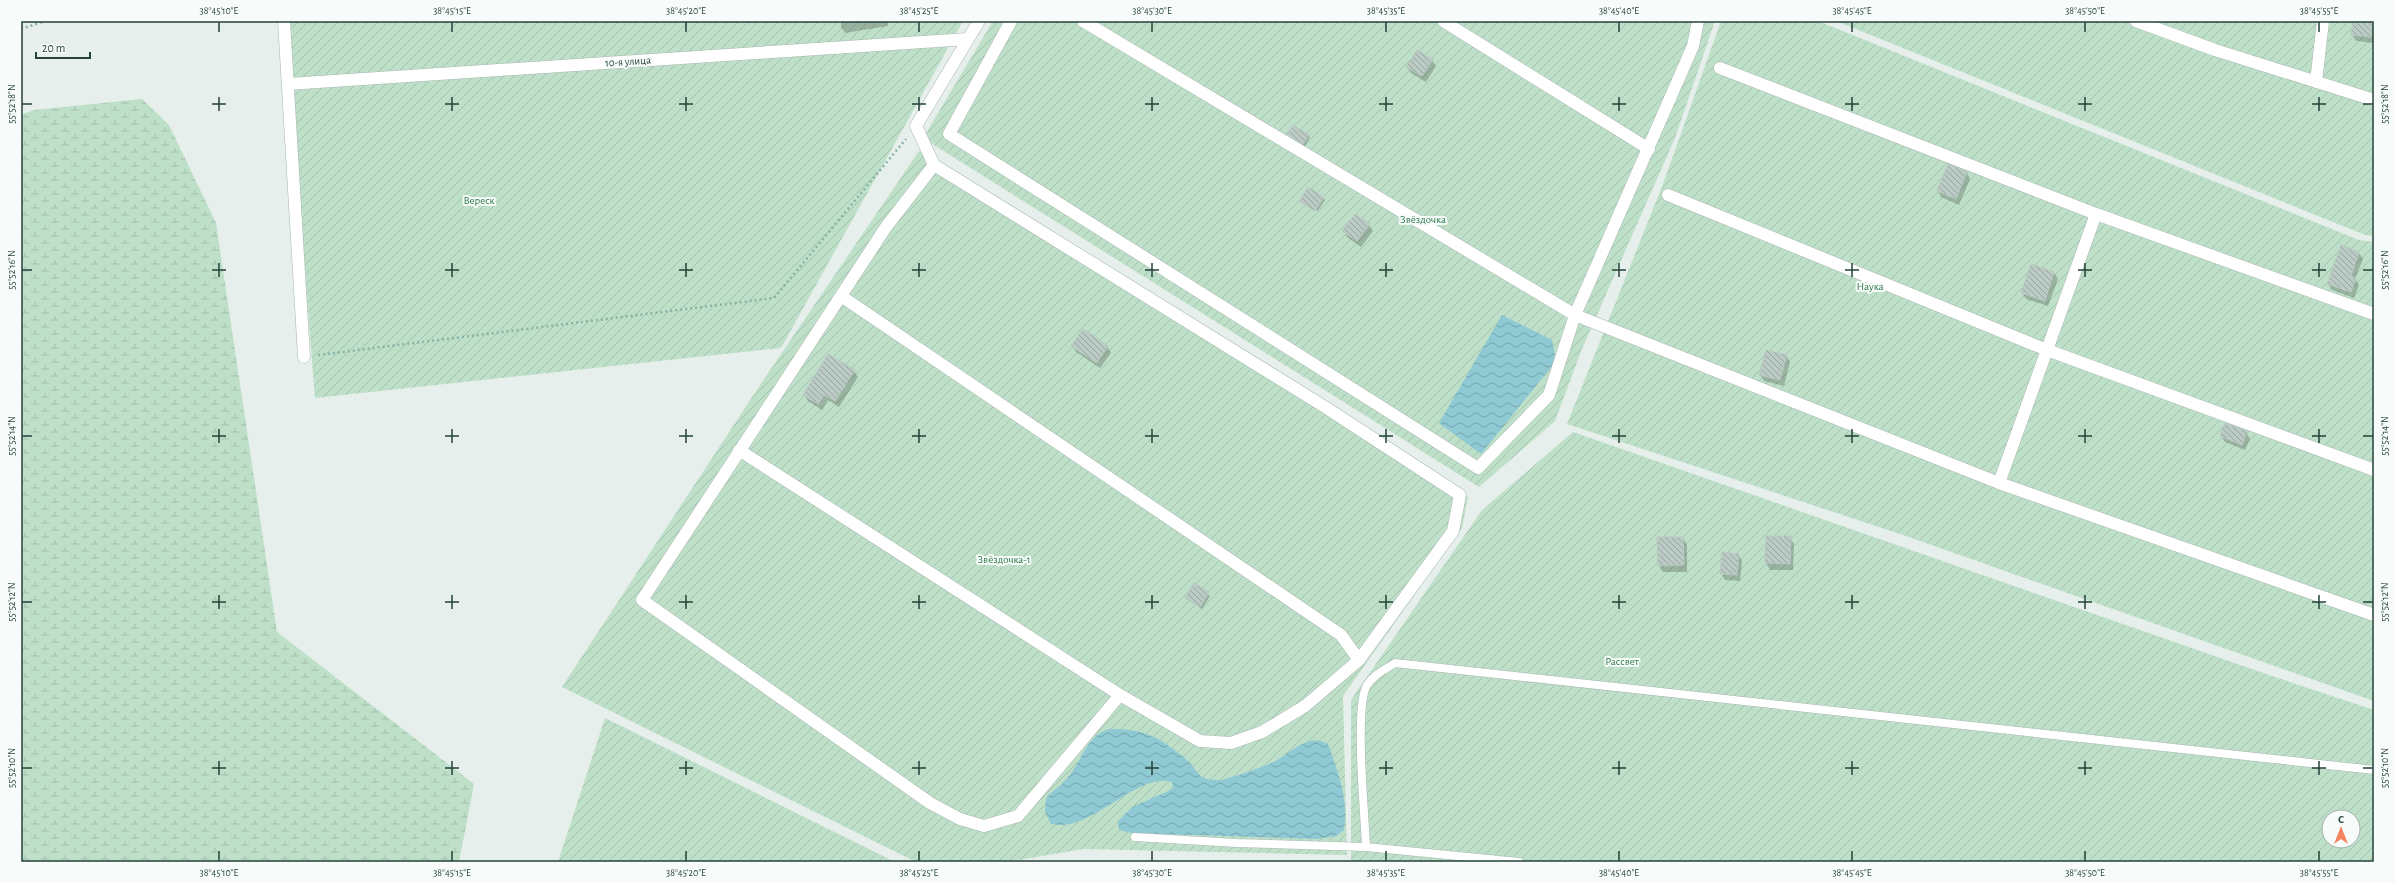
<svg xmlns="http://www.w3.org/2000/svg" width="2395" height="883" font-family="'Alegreya Sans',sans-serif">
<defs>
<pattern id="wetland-marsh" width="20" height="14" patternUnits="userSpaceOnUse"><rect width="20" height="14" fill="#bfe0c8"/><path d="M1 5h8M5 5V1M11 12h8M15 12V8" fill="none" stroke="#a4c1ad"/></pattern>
<pattern id="garden-furrows" width="10" height="10" patternUnits="userSpaceOnUse"><rect width="10" height="10" fill="#bfe0c8"/><path d="M-1 1l2-2M0 10L10 0M9 11l2-2" fill="none" stroke="#a4c1ad"/></pattern>
<pattern id="water-waves" width="16" height="10" patternUnits="userSpaceOnUse"><rect width="16" height="10" fill="#8ec9d4"/><path d="M0 5q4-4 8 0t8 0" fill="none" stroke="#74a5ad"/></pattern>
<pattern id="building-back-hatch" width="6" height="6" patternUnits="userSpaceOnUse"><rect width="6" height="6" fill="#bbcac4"/><path d="M-1 5l2 2M0 0l6 6M5-1l2 2" fill="none" stroke="#98a6a0"/></pattern>
</defs>
<rect width="100%" height="100%" fill="#e6efeb"/>
<path fill="url(#wetland-marsh)" d="M142 99 169 125 216 223 277 632 474 784 459 862H21V115L34 110Z"/>
<path fill="url(#garden-furrows)" fill-rule="evenodd" d="M285 21H963L781 348 315 398Z
M993 21H1715L1675 138 1582 349 1555 421 1479 487 923 138Z
M1721 21H1818L2359 240 2374 242V701L1906 536 1567 424 1663 184Z
M1836 21H2374V236L2365 235Z
M919 151 1468 497 1462 528 1343 696 1347 855 1083 849 1007 862H916L562 687 760 385Z
M1573 432 2266 674 2374 710V862H1351V700L1482 510ZM2329 817H2353V841H2329Z
M605 718 895 862H558Z"/>
<path fill="url(#water-waves)" d="M1502 315 1552 340 1556 361 1481 454 1439 423Z
M1110 729C1126 729 1139 730 1154 737 1162 740 1185 757 1191 764 1201 777 1201 780 1220 780 1228 779 1270 765 1277 760 1294 750 1308 733 1328 744 1338 772 1349 800 1344 830L1336 836 1316 839 1132 833 1119 830 1118 821 1132 807 1173 789 1172 782C1137 771 1091 834 1051 824L1045 812 1046 798C1052 791 1062 785 1068 777 1081 762 1088 733 1110 729Z"/>
<path fill="#0003" d="M746 21H765L747 23Z
M841 21H888V26L845 33 841 27Z
M2354 21H2374V43L2356 41 2352 34Z
M1432 60 1436 66 1426 82 1411 73 1407 67Z
M1288 134 1309 135 1310 138 1305 146Z
M1967 173 1970 179 1959 205 1941 197 1938 191Z
M1323 197 1325 200 1318 211 1300 201Z
M1369 225 1373 231 1361 247 1347 237 1344 231Z
M2341 247 2359 253 2363 259 2355 279 2359 285 2354 298 2332 290 2328 284Z
M2054 273 2058 279 2048 306 2026 299 2022 293Z
M1073 346H1107L1111 353 1100 368 1076 352Z
M1786 356 1790 362 1784 386 1764 381 1760 374Z
M854 371 858 377 839 407 828 400 822 410 808 401 804 395Z
M2246 432 2250 439 2245 450 2225 442 2221 436Z
M1767 537H1790L1794 544 1793 570H1770L1766 563Z
M1683 538 1687 545V572H1663L1659 566Z
M1738 554 1742 561 1740 581 1725 580 1721 573Z
M1194 584 1210 596 1202 609 1186 598Z"/>
<path fill="url(#building-back-hatch)" stroke="#b8c9c2" d="M2353 21H2373L2371 37 2351 35Z
M1417 50 1433 59 1422 76 1406 67Z
M1293 125 1309 135 1303 144 1287 134Z
M1948 164 1967 172 1956 199 1937 191Z
M1308 187 1324 197 1315 211 1299 201Z
M1355 214 1370 224 1357 241 1342 231Z
M2341 245 2359 252 2351 276 2356 278 2351 292 2327 284Z
M2031 264 2054 272 2045 301 2021 293Z
M1083 329 1108 346 1097 363 1071 346Z
M1766 350 1787 355 1780 380 1759 375Z
M828 354 855 370 835 401 824 395 818 404 803 395Z
M2225 423 2247 431 2242 445 2220 436Z
M1766 536H1791L1790 564 1765 563Z
M1657 537H1683L1684 565 1658 566Z
M1722 552 1739 554 1737 575 1720 574Z
M1194 583 1209 592 1200 607 1185 598Z"/>
<g fill="none" stroke-linecap="round" stroke-linejoin="round">
<defs>
<path id="service" d="M1135 837 1236 843 1366 847 1519 862
M1366 847C1365 816 1354 707 1367 685 1373 675 1386 669 1395 663L2374 770"/>
<path id="minor" d="M284 21 304 357
M1011 21 949 134 1478 468 1549 395 1575 315 1693 46 1698 21
M1083 21 1575 315 1999 483 2374 615
M1443 21 1649 149
M2136 21 2215 50 2374 100
M1720 68 2096 214 2374 314
M2316 82 2323 21
M288 84 968 39
M934 165 886 227 642 600 930 803 960 819 984 826 1018 816 1120 695
M1668 195 2047 350 2374 470
M841 296 1341 635 1359 660
M739 450 1120 695 1200 741 1231 743 1262 732 1305 706 1359 660 1453 531 1460 495 1325 407 934 165 916 126 979 21
M1999 483 2096 214"/>
</defs>
<use href="#service" stroke="#a8b8b2" stroke-width="9"/>
<use href="#minor" stroke="#a8b8b2" stroke-width="13"/>
<path stroke="#86b3a5" stroke-width="2.5" stroke-dasharray="2 3" stroke-linecap="butt" d="M21 29 45 21
M318 355 774 298 906 139"/>
<use href="#service" stroke="#fff" stroke-width="8"/>
<use href="#minor" stroke="#fff" stroke-width="12"/>
</g>
<path fill="none" stroke="#24423a" stroke-width="1.5" d="M219 22V32M452 22V32M686 22V32M919 22V32M1152 22V32M1386 22V32M1619 22V32M1852 22V32M2085 22V32M2319 22V32M219 97V111M452 97V111M686 97V111M919 97V111M1152 97V111M1386 97V111M1619 97V111M1852 97V111M2085 97V111M2319 97V111M22 104H32M212 104H226M445 104H459M679 104H693M912 104H926M1145 104H1159M1379 104H1393M1612 104H1626M1845 104H1859M2078 104H2092M2312 104H2326M2363 104H2373M219 263V277M452 263V277M686 263V277M919 263V277M1152 263V277M1386 263V277M1619 263V277M1852 263V277M2085 263V277M2319 263V277M22 270H32M212 270H226M445 270H459M679 270H693M912 270H926M1145 270H1159M1379 270H1393M1612 270H1626M1845 270H1859M2078 270H2092M2312 270H2326M2363 270H2373M219 429V443M452 429V443M686 429V443M919 429V443M1152 429V443M1386 429V443M1619 429V443M1852 429V443M2085 429V443M2319 429V443M22 436H32M212 436H226M445 436H459M679 436H693M912 436H926M1145 436H1159M1379 436H1393M1612 436H1626M1845 436H1859M2078 436H2092M2312 436H2326M2363 436H2373M219 595V609M452 595V609M686 595V609M919 595V609M1152 595V609M1386 595V609M1619 595V609M1852 595V609M2085 595V609M2319 595V609M22 602H32M212 602H226M445 602H459M679 602H693M912 602H926M1145 602H1159M1379 602H1393M1612 602H1626M1845 602H1859M2078 602H2092M2312 602H2326M2363 602H2373M219 761V775M452 761V775M686 761V775M919 761V775M1152 761V775M1386 761V775M1619 761V775M1852 761V775M2085 761V775M2319 761V775M22 768H32M212 768H226M445 768H459M679 768H693M912 768H926M1145 768H1159M1379 768H1393M1612 768H1626M1845 768H1859M2078 768H2092M2312 768H2326M2363 768H2373M219 851V861M452 851V861M686 851V861M919 851V861M1152 851V861M1386 851V861M1619 851V861M1852 851V861M2085 851V861M2319 851V861"/>
<g text-anchor="middle" stroke-width="4" stroke-linejoin="round" paint-order="stroke">
<g font-size="11" fill="#24423a" stroke="#f7fbf9">
<text transform="translate(628 61) rotate(-4)" y="4">10-я улица</text>
</g>
<g font-size="11" fill="#2d7a4b" stroke="#f7fbf9">
<text x="479" y="204">Вереск</text>
<text x="1423" y="223">Звёздочка</text>
<text x="1870" y="290">Наука</text>
<text x="1004" y="563">Звёздочка-1</text>
<text x="1622" y="665">Рассвет</text>
</g>
</g>
<rect width="2395" height="883" fill="none" stroke="#f7fbf9" stroke-width="44"/>
<g transform="translate(2341 829)"><circle r="19" fill="#f7fbf9" stroke="#a3b1ad"/>
<path d="M0-3L7 15L0 10L-7 15Z" fill="#f4845f"/>
<text y="-6" font-size="11" font-weight="bold" text-anchor="middle" fill="#24423a">С</text>
</g>
<path d="M36 52v6h54v-6" fill="none" stroke="#24423a" stroke-width="2"/>
<text x="42" y="52" font-size="12" fill="#24423a" stroke="#f7fbf9" stroke-width="3" paint-order="stroke">20 m</text>
<rect x="22" y="22" width="2351" height="839" fill="none" stroke="#24423a" stroke-width="1.5"/>
<g font-size="10" text-anchor="middle" fill="#24423a">
<text x="219" y="14">38°45'10"E</text>
<text x="452" y="14">38°45'15"E</text>
<text x="686" y="14">38°45'20"E</text>
<text x="919" y="14">38°45'25"E</text>
<text x="1152" y="14">38°45'30"E</text>
<text x="1386" y="14">38°45'35"E</text>
<text x="1619" y="14">38°45'40"E</text>
<text x="1852" y="14">38°45'45"E</text>
<text x="2085" y="14">38°45'50"E</text>
<text x="2319" y="14">38°45'55"E</text>
<text transform="translate(11 104) rotate(-90)" y="4">55°52'18"N</text>
<text transform="translate(2384 104) rotate(-90)" y="4">55°52'18"N</text>
<text transform="translate(11 270) rotate(-90)" y="4">55°52'16"N</text>
<text transform="translate(2384 270) rotate(-90)" y="4">55°52'16"N</text>
<text transform="translate(11 436) rotate(-90)" y="4">55°52'14"N</text>
<text transform="translate(2384 436) rotate(-90)" y="4">55°52'14"N</text>
<text transform="translate(11 602) rotate(-90)" y="4">55°52'12"N</text>
<text transform="translate(2384 602) rotate(-90)" y="4">55°52'12"N</text>
<text transform="translate(11 768) rotate(-90)" y="4">55°52'10"N</text>
<text transform="translate(2384 768) rotate(-90)" y="4">55°52'10"N</text>
<text x="219" y="876">38°45'10"E</text>
<text x="452" y="876">38°45'15"E</text>
<text x="686" y="876">38°45'20"E</text>
<text x="919" y="876">38°45'25"E</text>
<text x="1152" y="876">38°45'30"E</text>
<text x="1386" y="876">38°45'35"E</text>
<text x="1619" y="876">38°45'40"E</text>
<text x="1852" y="876">38°45'45"E</text>
<text x="2085" y="876">38°45'50"E</text>
<text x="2319" y="876">38°45'55"E</text>
</g>
</svg>
